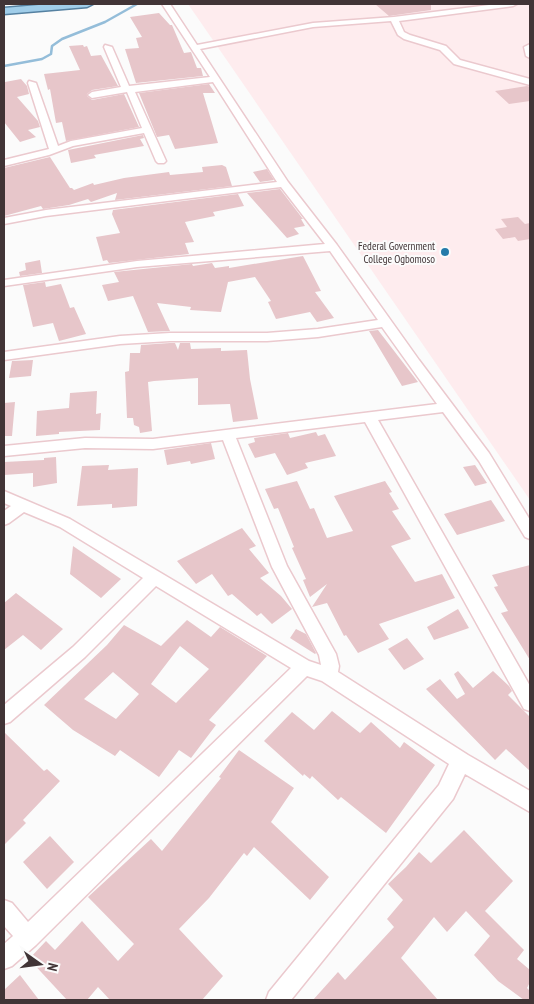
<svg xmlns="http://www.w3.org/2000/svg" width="534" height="1004" font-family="'PT Sans Narrow',sans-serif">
<rect width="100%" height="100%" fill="#fbfbfb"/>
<path fill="#feecee" d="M188 4H530V500Z"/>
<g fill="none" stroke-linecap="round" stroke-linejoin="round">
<path stroke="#94bdd9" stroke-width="2.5" d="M4 66 42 59 51 54 52 46 62 39 105 22 137 4"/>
</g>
<path fill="#e7c6ca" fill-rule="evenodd" d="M375 4H431V10L389 16Z
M159 13 170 25H172L184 53 191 52 197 68H201L203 76 136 83 125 49 139 48 136 38 142 37 130 17Z
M83 45 84 47 87 46 91 56 101 55 118 86 92 90 87 94V96L92 100 124 94 139 127 66 141 62 122 56 123 50 89 48 90 44 74 80 70 69 46Z
M21 79 27 86 29 94 17 97 38 121 40 127 28 130 36 137 20 142 4 122V81L5 82Z
M209 84 215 93H203L218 143 175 149 169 135 157 137 139 93Z
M527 86 530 87V101L509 104 495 91Z
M143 135 144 138 140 139 144 146 94 155 96 158 71 163 68 150Z
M50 157 70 188H72L74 190 93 183 94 185 124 178 169 172 170 175 203 172 202 167 222 165 226 167 232 186 115 200 117 193 91 202 88 199 69 205 43 209 41 206 4 216V168Z
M267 169 274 180 260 182 253 172Z
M280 189 303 219H301L305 226 294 228 299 234 287 238 247 193Z
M238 194 244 206 213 212 215 216 185 222 194 242 185 243 189 254 109 263 107 260 103 261 96 237 120 233 112 214 113 210Z
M518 217 525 224 530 223V239L518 241 515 237 503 239 495 229 507 227 501 219Z
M303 256 321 291 315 292 334 318 317 322 310 312 276 319 268 302 271 301 255 277 228 282 221 312 190 310 191 307 157 303 170 331 148 332 133 296 108 301 102 285 119 282 114 272 192 264 193 266 212 263 215 268 229 266V268Z
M40 260 42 273 20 276 19 272 26 270 25 263Z
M45 282 46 287 61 284 70 308 74 307 86 334 59 341 53 323 33 327 23 285Z
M378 330 418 382 402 386 369 331Z
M170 343H175L178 350 180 343H190L191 349 221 348V351L247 350 250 379 258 419 233 422 230 404 198 405V378L154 381 148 382 152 431 140 433 139 427 134 425 133 418H127L125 372 129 371 130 353H140L141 345Z
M33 360 31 376 9 378 12 361Z
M97 391 96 414 101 413 100 430 59 432V434L36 436 37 411 69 408 70 393Z
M15 402 12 436H4V403Z
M316 432 318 436 325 434 336 456 305 463 308 468 287 475 275 453 255 458 248 444 255 442 254 438 288 433 290 438Z
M211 443 215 459 191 464 190 461 167 465 164 450Z
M56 457 57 483 33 487V473L4 475V462L44 460V458Z
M109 465 108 470 138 468 137 506 112 508V504L77 506 82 466Z
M475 465 487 483 475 486 463 467Z
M297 481 310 509 314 508 327 538 353 531 334 496 385 481 392 492 389 493 399 509 392 511 411 539 391 546 415 582 442 574 455 598 379 624 389 639 358 653 346 635 344 636 327 603 312 607 327 584 310 597 303 580 306 579 292 548 294 547 278 508 274 509 265 489Z
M491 500 505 521 457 535 444 514Z
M242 528 256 546 249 549 269 573 260 578 281 596 292 609 272 624 261 613 257 616 232 594 228 596 212 574 196 584 177 561Z
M73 546 121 579 101 598 70 574Z
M530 565V660L501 613 508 611 494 587 498 586 492 575Z
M16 593 63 629 41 650 23 635 4 650V603Z
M458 609 469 628 434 640 427 627Z
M187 620 211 637 220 627 267 656 209 720 216 725 191 758 179 750 159 777 120 750 115 756 73 730 44 705 107 645 124 625 161 646ZM180 646 209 669 176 703 151 684ZM113 672 139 694 116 719 84 699Z
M296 629 306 634 316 653 315 654 290 638Z
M407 638 424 659 404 670 388 649Z
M458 671 473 688 493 671 509 686 512 691 508 695 530 717V771L506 749 495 760 426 689 440 679 457 699 465 694 454 674Z
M332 711 360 733 371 722 400 748 404 742 435 765 386 833 341 797 338 800 312 776 310 779 304 774 303 776 264 741 292 712 314 730Z
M4 732 44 771 47 769 60 781 23 820 26 823 4 845Z
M239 750 294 788 271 822 329 877 310 900 254 847 247 856 244 853 209 898 179 929 223 976 202 1000H110L98 987 87 1000H67L29 959 46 941 55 950 82 921 118 961 134 944 88 897 151 839 162 851 221 778 219 777Z
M464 830 513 881 485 911 524 950 517 959 530 970V982L527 988 530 991V1000H524L498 981 474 955 490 936 466 911 447 932 434 917 401 958 438 1000H313L338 972 345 980 394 927 387 919 403 900 388 884 406 867 419 852 431 863Z
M50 836 74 862 47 889 23 862Z
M20 975 39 1000H4V990Z"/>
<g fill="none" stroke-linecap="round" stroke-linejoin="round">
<defs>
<path id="minor" d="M162 4H170L197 45 313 23 394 17 497 4H517L513 6 399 21 404 32 410 35 446 46 460 60 530 79V85L454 64 440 50 404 39 398 35 391 21 313 27 200 49 288 182 337 245 419 360 489 453 530 520V539L525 537 479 461 443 412 378 420 530 686V711L524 709 365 422 236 438 287 566 336 654 339 666 338 672 468 755 530 791V812L465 774 453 799 291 1000H266L269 992 439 785 449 764 322 681 307 676 36 945 12 966 4 969V944L13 936 4 926V900L12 903 28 922 291 668 156 586 85 657 10 722 4 724V705L73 647 143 578 60 527 24 512 9 523 4 525V511L11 506 4 503V491L70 519 309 661 321 665 319 655 272 567 223 440 153 449 85 448 4 456V446L85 438 153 439 437 404 382 327 318 337 267 341H170L120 344 4 360V352L120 336 170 333H267L318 329 378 320 330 251 137 267 4 286V280L137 261 325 244 281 187 46 216 4 224V218L46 210 277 182 213 82 135 92 166 161 164 163H158L156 161 144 133 73 146 49 155 4 166V160L49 149 28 83 29 81 36 83 58 146 71 141 142 128 127 92 92 98 88 95 92 92 121 87 104 47 105 45 112 47 129 86 210 77Z
M530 44V58L526 56 524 47Z"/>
<path id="primary" d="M50 4H93L87 7 4 14V8Z"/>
</defs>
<use href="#minor" stroke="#ebc9ce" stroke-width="3"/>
<use href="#primary" stroke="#5581a1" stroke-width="3"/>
<use href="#minor" fill="#fff" fill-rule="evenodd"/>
<use href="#primary" fill="#a0cde9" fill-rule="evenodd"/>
</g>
<circle fill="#257baa" stroke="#fbfbfb" stroke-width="2" cx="445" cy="252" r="5"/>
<g text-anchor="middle" stroke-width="4" stroke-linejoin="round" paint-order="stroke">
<g font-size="11" fill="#413436" stroke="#fbfbfb" text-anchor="end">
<text x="435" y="250">Federal Government<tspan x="435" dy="13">College Ogbomoso</tspan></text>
</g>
</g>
<rect width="534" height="1004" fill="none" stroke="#413436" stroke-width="10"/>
<g transform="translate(40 964) rotate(104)" stroke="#fbfbfb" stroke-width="4" paint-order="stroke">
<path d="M0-4L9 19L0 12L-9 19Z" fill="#413436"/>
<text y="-8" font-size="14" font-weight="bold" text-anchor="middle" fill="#413436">N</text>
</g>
</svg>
